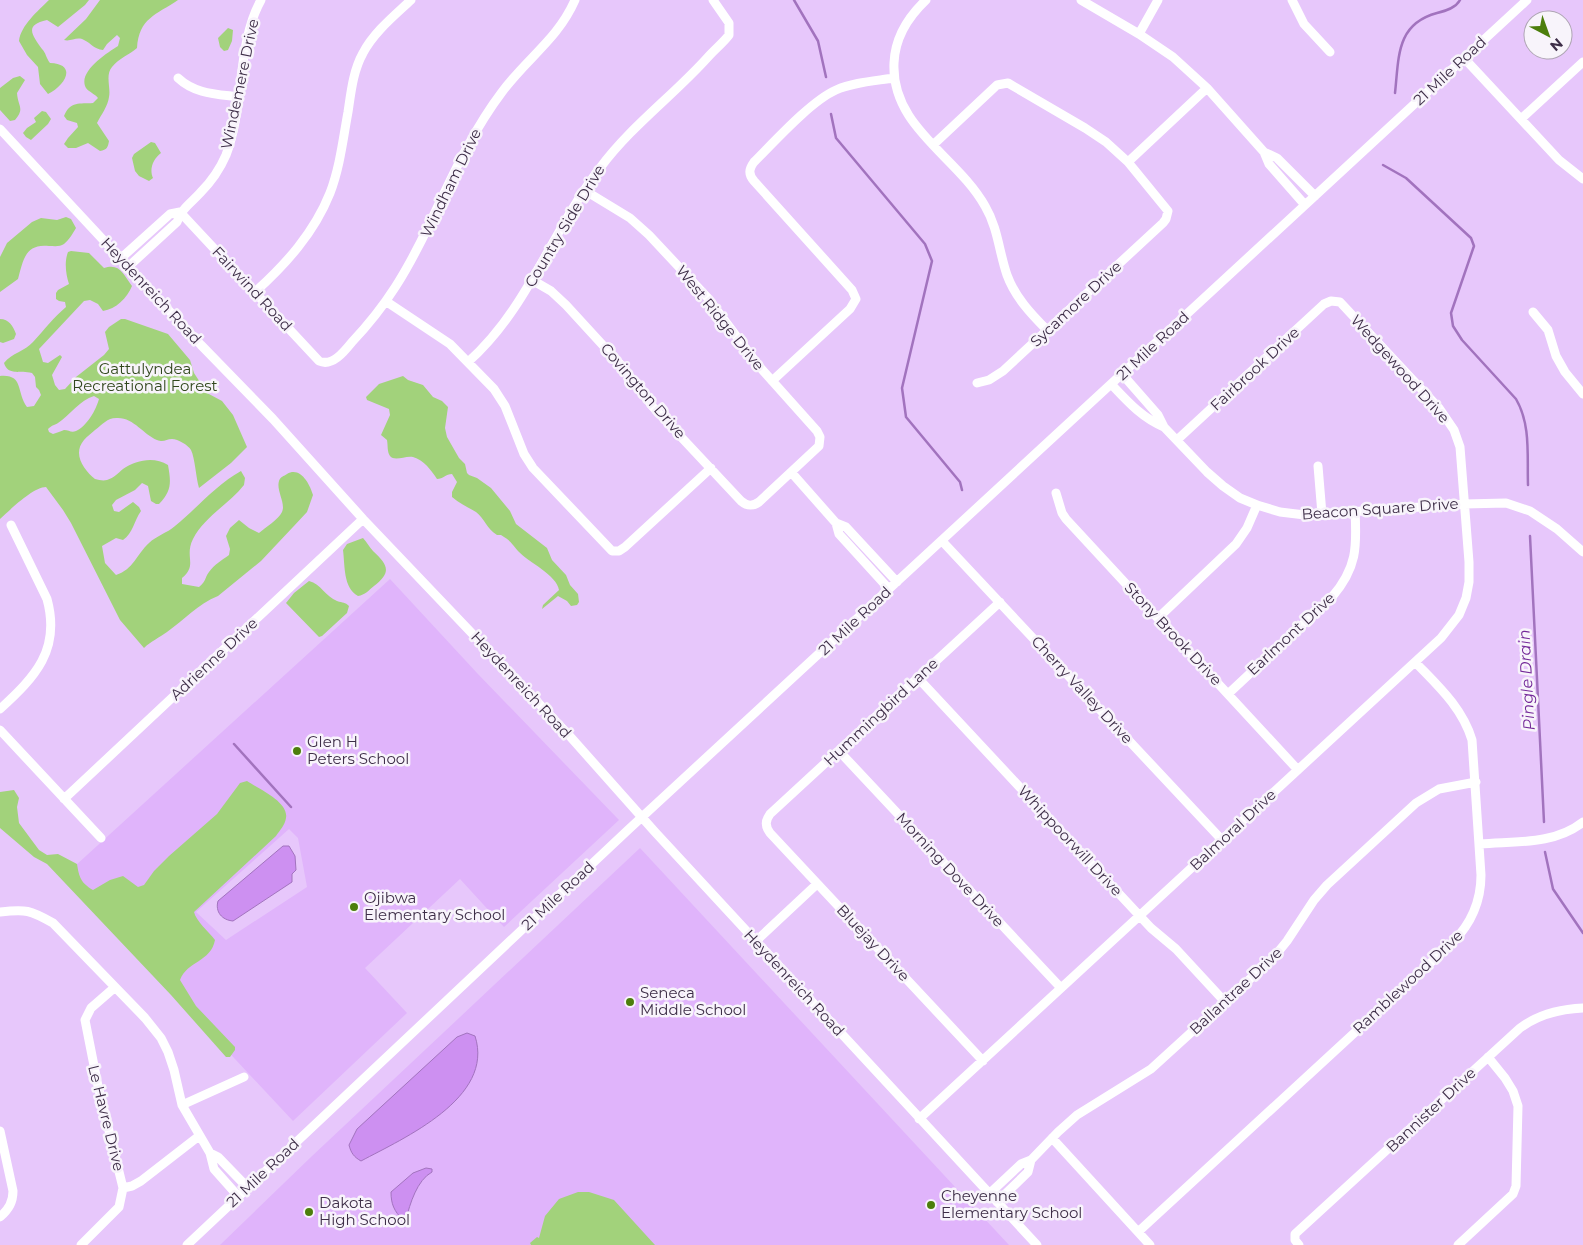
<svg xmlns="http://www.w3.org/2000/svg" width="1583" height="1245" font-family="Montserrat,sans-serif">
<rect width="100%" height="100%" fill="#e7c7fb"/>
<path fill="#e0b4fb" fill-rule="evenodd" d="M390 579 477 673 619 820 504 927 460 879 365 968 407 1013 293 1121 64 876ZM289 829 298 838 307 887 226 940 196 912Z
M640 848 1009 1245H220L311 1157Z"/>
<path fill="#a2d27b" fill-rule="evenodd" d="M49 0H89L85 5 58 27 47 20C23 25 33 36 42 49 46 53 46 58 50 63 78 64 65 86 48 94L40 84 38 67 27 55 19 41C21 25 38 11 49 0Z
M100 0H178C156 15 139 18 137 48 129 55 119 58 112 67 105 75 111 88 109 97 108 106 101 115 97 123L109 141C108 147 107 150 100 151L88 143 76 148H68L64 144 68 138 78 127 77 123 67 120 64 116C70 101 80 104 93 103L98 98C95 94 89 92 86 88 77 72 107 53 118 46L120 38 117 35 107 44 103 50C94 49 92 44 84 40 77 36 71 42 64 40L86 19Z
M228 28 233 30 232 41 228 50 224 51 220 47 218 38Z
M20 76 25 80 17 93C18 107 25 108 15 120L10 121 0 110V88L13 78Z
M42 111 46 112 51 119 48 124 31 140 26 137 23 133 27 128 36 122 34 118Z
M151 142 155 143 161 153C153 159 149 169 153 178L149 181 139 176 135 171 132 158 134 154Z
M66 217 71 219 76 228C73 233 69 240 64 244 60 247 54 246 49 246 25 243 23 261 18 279L0 292V257L7 243 32 222 41 218 57 220Z
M71 251 89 253 104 268C120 263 123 274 132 286 127 298 116 309 103 311L98 304 90 300 84 301 39 349 43 362 48 363 60 355 62 357 52 375 55 385 59 390 65 389 76 377 104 355 109 349 105 332 109 327 121 319H125L168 334 190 360 194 373 207 393 222 401 233 415 247 447 231 463 199 488C196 478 195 458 191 450 188 445 178 439 172 439 166 439 164 443 157 440 144 435 134 418 118 418 108 417 103 424 95 430 92 433 87 436 84 440 72 454 84 470 95 479 99 480 103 481 107 480 114 478 118 473 123 469 136 460 154 456 168 465 171 482 172 491 159 504H156L151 501 148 486 142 483 135 490 116 500 112 505 114 511 119 512 133 502 139 507 141 511C134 521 133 533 123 540L116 538 102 546 105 563 116 575C134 569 136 555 149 543 156 536 167 533 175 526 197 508 216 485 241 471L245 478 244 485C229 504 204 517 193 539 184 557 198 565 182 578V584L199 587C207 580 204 579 209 572 214 565 222 560 229 555L230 549 226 536 230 528 239 520 249 528 259 533C266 527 278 520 282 512 286 503 276 491 279 481 280 477 284 476 287 474 300 466 310 484 313 495L307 512 293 527 261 561 218 596C198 604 184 620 167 632 159 638 151 641 144 648L120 620 71 523 63 510 46 487C33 487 10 510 0 519V376C24 374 16 392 27 407L34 406 41 395 39 390 36 387 35 377 32 373C20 370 8 376 4 363 12 353 25 351 33 342 44 330 54 317 66 307L65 302 59 301 56 299V293L58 290 69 284C66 275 64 262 68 252ZM94 396 99 399C96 410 87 426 76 431 71 433 69 430 64 430 61 431 57 433 53 434L49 432 48 429C52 425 55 425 58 423 70 415 80 400 94 396Z
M0 319C9 319 13 326 16 334L14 339 3 343 0 342Z
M403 376 408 380 423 385 433 397 442 401 448 407 445 428 447 437 459 458 465 464 467 473 469 475 477 478 491 488 510 511 516 524 547 548 552 560 566 575 570 585 578 594 579 602 577 605 571 606 567 601 558 596 542 609 543 605 559 590C557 575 528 562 518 551 511 543 511 541 501 535H497C487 529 484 518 476 512 468 507 460 504 452 497V492L457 482 452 474C446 474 443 479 437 479 431 470 424 460 413 457 406 455 395 462 390 456 387 452 388 445 387 440L381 435 390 415 389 409 367 400 366 397 379 384Z
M363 538C367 542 369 547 373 551 388 565 392 572 374 586 369 590 365 595 358 596 343 588 345 565 343 550L347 544Z
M309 581C321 584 326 597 337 601 343 603 345 602 349 606L347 613 322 636 319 637 286 603 294 593Z
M247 781C259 789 289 802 286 818 285 825 280 830 276 836L194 912C196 921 209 932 215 940 211 962 187 961 180 980L196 1006 235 1047V1050L230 1057H226L171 995 47 864 34 857 0 828V792L14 790 19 798 17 807 19 823 39 850 47 855 58 854 77 864C79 877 81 883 93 890L110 880 123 876 138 887 144 885 154 871 169 856 217 814 240 783Z
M578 1192H589L614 1200 655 1245H531L530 1243 537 1237 539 1238 545 1216 559 1199Z"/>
<path fill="#cd90f1" stroke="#a273be" d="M283 846H289L295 856 296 870 292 874V882L233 921C222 920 215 912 218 901Z
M467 1033 475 1036C495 1098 404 1138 361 1161 354 1157 351 1153 349 1145L357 1129 457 1037Z
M426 1168 432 1169V1172C417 1180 410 1204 406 1219L403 1220C394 1211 391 1204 391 1192L413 1173Z"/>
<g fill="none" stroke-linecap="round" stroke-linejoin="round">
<path stroke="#a273be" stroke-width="2.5" d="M794 0 818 41 826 77
M1395 93C1399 57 1396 24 1437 13 1445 11 1456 8 1460 0
M831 114 836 138 925 244 932 261 902 388 906 417 960 482 962 490
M1383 165 1406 178 1471 238 1474 246 1451 313 1453 326 1462 340 1516 399C1531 425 1527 455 1528 485
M1530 536 1544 822
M234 744 291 807
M1545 852 1553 889 1583 933"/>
<path stroke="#fff" stroke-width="9" d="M926 0C908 17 895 37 894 63 891 127 957 156 985 206 998 228 999 252 1007 275 1015 297 1031 314 1047 330
M1081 0 1139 34 1173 57 1207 88 1264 152 1269 164 1305 205
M1292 0 1304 24 1330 52
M1139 34 1158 0
M1464 58 1559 160 1583 179
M178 78C195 94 216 94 239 97
M1521 119 1583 62
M0 129 201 345 273 419 363 519 567 733 655 832 1037 1245
M933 145 997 85 1008 83 1085 128 1106 142 1128 162 1168 211 1166 219 1163 223 1003 371 989 380 977 383
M1264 152 1277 158 1315 196
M1128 162 1207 88
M180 212 319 361C332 367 344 352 352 342 387 305 407 271 429 225 451 179 471 133 502 92 527 58 558 39 575 0
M120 259 170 214 180 212
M128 267 177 222C181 209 191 203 200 193 211 182 220 169 226 155 245 106 236 45 261 0
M532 280 551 291 566 305 621 365 653 407 741 501C747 506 752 507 759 502L819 446 820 437 817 431 758 365 707 297 649 235 630 218 584 190
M255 292C286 264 314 233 330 193 340 167 343 139 348 112 351 92 353 71 363 53 374 32 394 16 411 0
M387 302 450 344 494 389 505 406 524 454 533 468 612 551H619L625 547 711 468
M1533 312 1548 330 1556 356 1565 372 1583 394
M468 362C528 309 552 230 600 168 631 126 674 95 708 57 715 49 723 43 729 35V23L713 0
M1122 374 1158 415 1164 427 1207 472 1223 486 1240 498 1257 505 1280 512 1305 515 1464 504 1506 503 1530 511 1557 529 1583 552
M772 381 850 309 856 299 852 290 754 181C748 174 749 169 754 162 775 141 811 101 836 90 854 82 875 81 894 78
M1111 384C1127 401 1142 418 1164 427
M1318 466 1322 514
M791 472 836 523 839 534 889 589
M1056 493 1062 513 1066 519 1298 770
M836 523 846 527 897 582
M942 541 1222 840
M1158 618 1236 544 1247 528 1257 505
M918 678 1151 928 1176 949 1225 1002
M1228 694 1332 597C1357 568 1357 547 1355 511
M0 709C35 677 61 650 47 599L11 525
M0 730 101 838
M839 751 1061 988
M64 799 363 519
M1480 844C1515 841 1554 845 1583 822
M0 912C26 909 30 910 53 923L145 1018 161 1038 168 1052 174 1070 182 1105 210 1153 214 1169 238 1196
M755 942 817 884
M983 1061 770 833C765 826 765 821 770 814L1000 602
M182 1105 244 1077
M919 1119 1441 638 1459 615 1466 598 1469 582V562L1460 447 1454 430 1439 408 1340 302 1331 301 1324 304 1177 440
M0 1131 13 1191C13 1202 9 1209 0 1217
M1052 1138 1150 1245
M210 1153 218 1157 247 1187
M123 1188 132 1186 141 1181 199 1136
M989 1194 1021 1164 1031 1160 1058 1132 1077 1115 1151 1069 1274 957 1287 941 1314 900 1327 885 1416 803 1439 789 1476 782
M997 1202 1028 1172 1031 1160
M1138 1232 1452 943C1471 924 1481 901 1481 875L1472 740C1462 707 1437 685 1415 662
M81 1245 119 1207 123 1188 98 1086 85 1020 91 1008 114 988
M187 1245 629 829 1527 0
M1299 1245 1295 1240V1234L1520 1028C1539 1014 1559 1009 1583 1008
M1458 1245 1513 1194 1516 1186 1518 1106 1513 1091 1505 1078 1488 1057"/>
</g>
<g fill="#4c7e0c" stroke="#f8f4fb" stroke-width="2">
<circle cx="297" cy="751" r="5"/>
<circle cx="354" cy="907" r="5"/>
<circle cx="630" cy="1002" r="5"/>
<circle cx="931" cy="1205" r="5"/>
<circle cx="309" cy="1212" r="5"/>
</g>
<g text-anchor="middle" stroke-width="5" stroke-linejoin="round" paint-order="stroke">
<g font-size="15" fill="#3e2e48" stroke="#f8f4fb">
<text transform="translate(1450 71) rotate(-43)" y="5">21 Mile Road</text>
<text transform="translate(240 84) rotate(-78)" y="5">Windemere Drive</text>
<text transform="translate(451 183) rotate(-64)" y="5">Windham Drive</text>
<text transform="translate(565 226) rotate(-59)" y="5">Country Side Drive</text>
<text transform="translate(252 289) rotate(47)" y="5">Fairwind Road</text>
<text transform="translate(151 291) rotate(47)" y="5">Heydenreich Road</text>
<text transform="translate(1076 304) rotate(-43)" y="5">Sycamore Drive</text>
<text transform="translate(720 318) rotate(51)" y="5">West Ridge Drive</text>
<text transform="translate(1153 346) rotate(-43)" y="5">21 Mile Road</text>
<text transform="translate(1255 369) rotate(-43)" y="5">Fairbrook Drive</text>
<text transform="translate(1400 369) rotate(48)" y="5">Wedgewood Drive</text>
<text transform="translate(643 391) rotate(49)" y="5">Covington Drive</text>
<text transform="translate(1380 509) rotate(-4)" y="5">Beacon Square Drive</text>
<text transform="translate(855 621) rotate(-43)" y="5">21 Mile Road</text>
<text transform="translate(1173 634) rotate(47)" y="5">Stony Brook Drive</text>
<text transform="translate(1291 634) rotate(-43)" y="5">Earlmont Drive</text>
<text transform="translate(214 659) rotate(-43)" y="5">Adrienne Drive</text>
<text transform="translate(521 685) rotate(47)" y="5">Heydenreich Road</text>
<text transform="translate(1082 690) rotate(47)" y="5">Cherry Valley Drive</text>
<text transform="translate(881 712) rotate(-43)" y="5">Hummingbird Lane</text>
<text transform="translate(1233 830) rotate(-43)" y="5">Balmoral Drive</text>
<text transform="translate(1070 841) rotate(47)" y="5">Whippoorwill Drive</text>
<text transform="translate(950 870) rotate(47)" y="5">Morning Dove Drive</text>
<text transform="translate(558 896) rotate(-43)" y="5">21 Mile Road</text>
<text transform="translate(873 943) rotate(47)" y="5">Bluejay Drive</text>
<text transform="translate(1408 982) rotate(-43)" y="5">Ramblewood Drive</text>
<text transform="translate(794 983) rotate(47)" y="5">Heydenreich Road</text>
<text transform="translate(1236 991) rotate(-43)" y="5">Ballantrae Drive</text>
<text transform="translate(1431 1110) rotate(-43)" y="5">Bannister Drive</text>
<text transform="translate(106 1118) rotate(76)" y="5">Le Havre Drive</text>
<text transform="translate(263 1173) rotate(-43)" y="5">21 Mile Road</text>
</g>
<g font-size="15" fill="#31471d" stroke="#f8f4fb">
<text x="145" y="374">Gattulyndea<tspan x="145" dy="17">Recreational Forest</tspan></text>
</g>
<g font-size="15" fill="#3e2e48" stroke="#f8f4fb" text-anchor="start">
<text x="307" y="747">Glen H<tspan x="307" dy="17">Peters School</tspan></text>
<text x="364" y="903">Ojibwa<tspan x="364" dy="17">Elementary School</tspan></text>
<text x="640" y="998">Seneca<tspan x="640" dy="17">Middle School</tspan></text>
<text x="941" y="1201">Cheyenne<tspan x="941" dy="17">Elementary School</tspan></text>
<text x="319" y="1208">Dakota<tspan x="319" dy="17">High School</tspan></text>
</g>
<g font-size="16" font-style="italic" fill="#732798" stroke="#f8f4fb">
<text transform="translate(1526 680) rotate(-93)" y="6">Pingle Drain</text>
</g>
</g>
<g transform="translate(1548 35) rotate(139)"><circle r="24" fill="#f8f4fb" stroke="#aea5b3"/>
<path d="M0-4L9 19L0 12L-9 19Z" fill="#4c7e0c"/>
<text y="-8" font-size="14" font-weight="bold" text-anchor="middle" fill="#3e2e48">N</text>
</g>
</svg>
